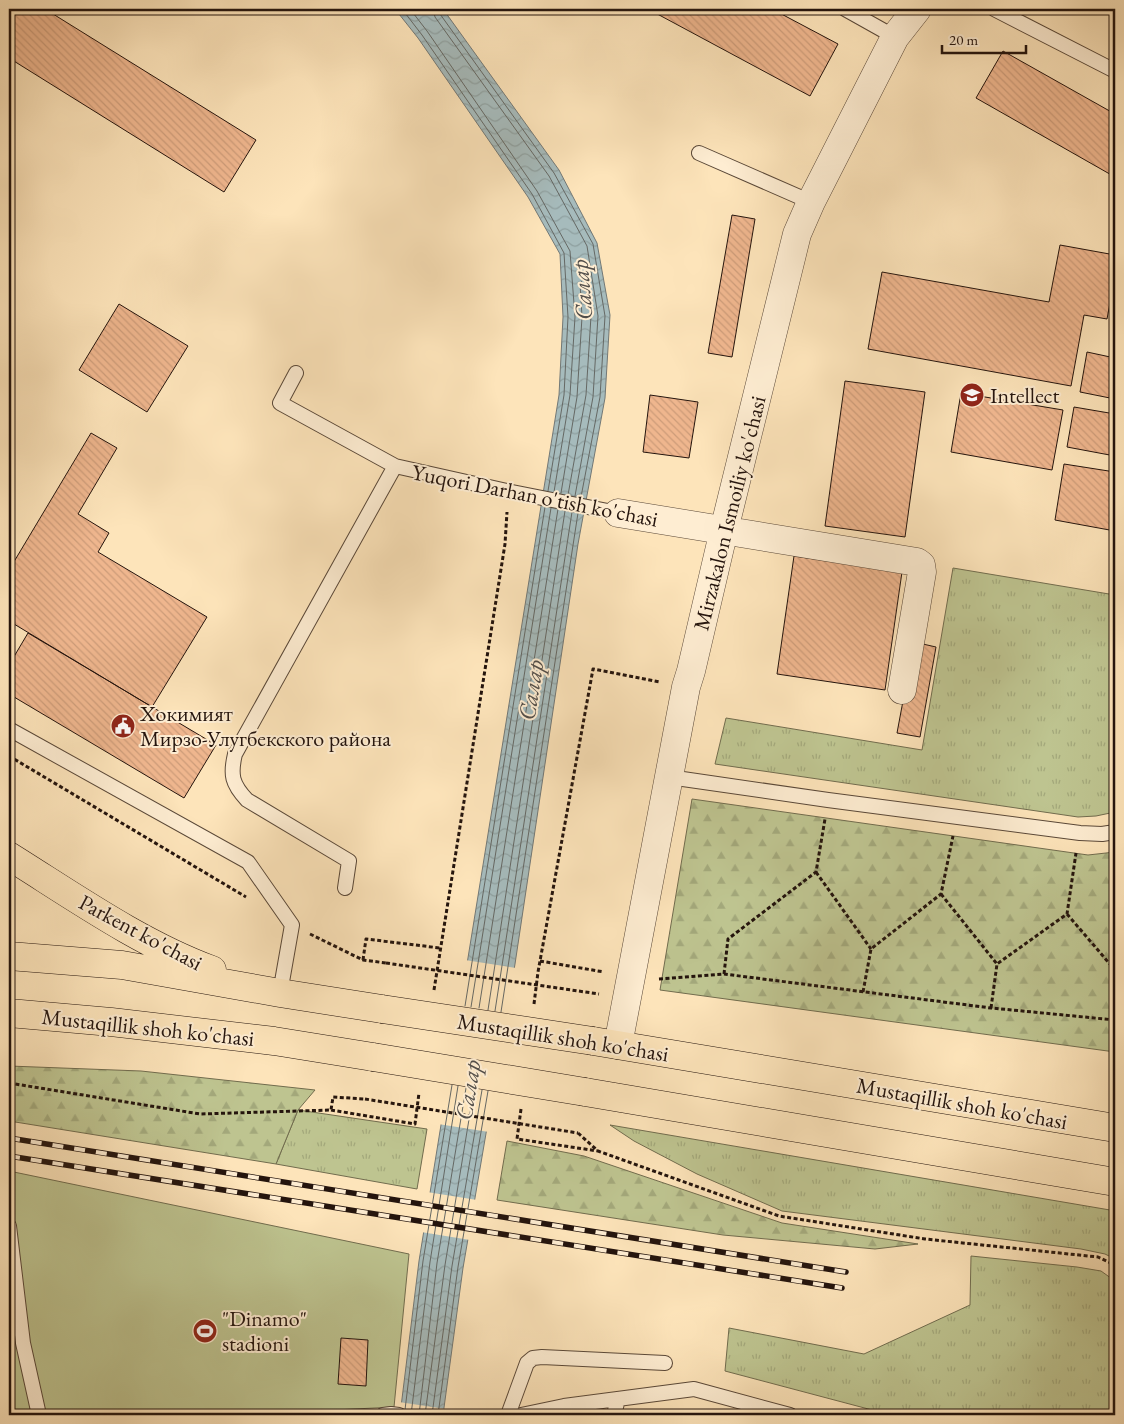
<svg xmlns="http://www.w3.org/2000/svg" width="1124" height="1424" font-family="'EB Garamond',serif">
<defs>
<pattern id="grass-tufts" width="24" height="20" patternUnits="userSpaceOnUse" patternTransform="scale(1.25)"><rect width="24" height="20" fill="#bec490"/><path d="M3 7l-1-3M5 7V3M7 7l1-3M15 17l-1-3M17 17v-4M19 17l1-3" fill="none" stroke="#a3a87b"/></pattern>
<pattern id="forest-firs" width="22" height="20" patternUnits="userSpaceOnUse" patternTransform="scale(1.25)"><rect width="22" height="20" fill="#bec490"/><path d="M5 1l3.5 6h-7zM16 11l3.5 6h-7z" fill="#a3a87b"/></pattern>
<pattern id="water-waves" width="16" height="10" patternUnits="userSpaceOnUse" patternTransform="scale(1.25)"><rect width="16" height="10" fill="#a6bbbc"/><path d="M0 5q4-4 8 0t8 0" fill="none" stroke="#8fa0a0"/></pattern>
<pattern id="building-back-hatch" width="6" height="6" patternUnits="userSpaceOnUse" patternTransform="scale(1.25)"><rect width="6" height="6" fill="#efb68e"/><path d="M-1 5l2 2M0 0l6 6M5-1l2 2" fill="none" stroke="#cd9c79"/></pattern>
</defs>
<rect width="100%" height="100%" fill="#fde4ba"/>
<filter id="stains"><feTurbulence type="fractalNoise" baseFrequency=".004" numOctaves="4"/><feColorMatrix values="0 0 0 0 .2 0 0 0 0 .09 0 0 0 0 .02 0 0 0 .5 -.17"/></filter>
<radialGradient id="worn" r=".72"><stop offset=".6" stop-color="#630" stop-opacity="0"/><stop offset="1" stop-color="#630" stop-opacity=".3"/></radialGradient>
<path fill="url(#grass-tufts)" stroke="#716c4e" d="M953 568 1115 595V812L1096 816 1078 817 715 764 726 718 922 750Z
M298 1110 427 1129 417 1189 276 1164Z
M610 1125 1110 1210 1115 1211V1259L1105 1254 1081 1249 782 1211 697 1174 634 1141Z
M971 1256 1077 1267 1101 1271 1115 1281V1415H891L725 1371 729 1328 864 1354 970 1305Z"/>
<path fill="url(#forest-firs)" stroke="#716c4e" d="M692 799 1088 855 1115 852V1052L660 990Z
M9 1066 141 1071 315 1090 298 1110 276 1164 9 1121Z
M507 1141 584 1156 782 1223 918 1244 875 1249 723 1235 497 1200Z"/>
<path fill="#bec490" stroke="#716c4e" d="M9 1171 409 1254 394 1407 235 1415H9Z"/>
<path fill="url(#water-waves)" stroke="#727876" d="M395 9H443L559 170 597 243 610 315 605 398 578 544 515 964 463 1268 443 1415H400L419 1261 559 395 563 317 560 254 528 197 418 38Z"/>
<path fill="#fde4ba" d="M465 960 516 968 489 1132 438 1124Z
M427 1192 477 1200 470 1240 421 1232Z
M399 1402 446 1409V1415H397Z"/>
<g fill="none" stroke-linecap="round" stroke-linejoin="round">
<path stroke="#656864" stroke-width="1" d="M402 9 422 35 532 194 564 253 568 317 564 395 548 491
M410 9 427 31 537 191 570 251 575 317 570 395 554 492
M433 9 435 17 549 176 587 246 598 316 593 397 575 496
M439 9 440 14 554 173 593 244 605 316 600 397 581 497
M561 493 577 397 582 317 580 283 583 280 585 282 591 316 586 395 568 495
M465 1006 545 507
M471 1007 551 508
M479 1008 558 509
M488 1010 565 511
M495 1011 572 512
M501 1012 578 513
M405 1410 423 1261 452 1085
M411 1415 430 1262 458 1086
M419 1415 437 1263 466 1088
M425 1415 445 1265 474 1089
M432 1415 452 1266 482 1090
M438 1415 458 1267 488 1091"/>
</g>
<path fill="url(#building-back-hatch)" stroke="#24140d" d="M9 9H45L256 140 224 192 9 58Z
M648 9H772L838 44 810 96Z
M1003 51 1115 114V177L976 98Z
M732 215 755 219 732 357 708 353Z
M1060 245 1115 255V276L1107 319 1084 315 1071 386 868 349 882 272 1049 302Z
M119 304 188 346 147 412 79 370Z
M1087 352 1115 358V399L1080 392Z
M845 381 925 392 905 537 825 526Z
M961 393 1063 410 1052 470 951 452Z
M650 395 698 402 689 458 643 452Z
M1074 407 1115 414V456L1067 447Z
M91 433 117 448 78 514 109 533 98 552 207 617 152 707 9 621V570Z
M1064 464 1115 472V531L1055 520Z
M794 556 902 572 885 690 777 674Z
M28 633 216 745 184 798 9 694V665Z
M914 642 936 647 920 737 897 733Z
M341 1338 368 1340 366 1386 338 1384Z"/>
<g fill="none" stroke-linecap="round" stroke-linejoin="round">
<defs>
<path id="lane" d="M845 9 895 37
M994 9 1115 71
M699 153 811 202
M296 373 280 403 395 466
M9 729 248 862 292 925 280 993
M669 777 828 800 1080 833 1102 834 1115 832
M345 888 349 861 247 800C232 784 230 775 235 754L395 466 507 491 618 513
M9 1226 23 1343 39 1415
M383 1415 391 1414 399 1415
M508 1415 527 1363 533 1358 542 1357 665 1363
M521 1415 564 1406 694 1389 790 1415
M614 1415 618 1399"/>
<path id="street" d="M618 513 917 562 921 565 922 572 902 690
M618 1045 686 687 691 671 724 530 797 234 811 202 895 37 917 9"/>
<path id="primary" d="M9 856C73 896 141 944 212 970
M9 956 122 965 280 993 382 1009
M9 1013 111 1022 274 1041 373 1057
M593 1041 1115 1128
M585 1092 1115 1182"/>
</defs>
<use href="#lane" stroke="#5a4838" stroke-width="16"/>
<use href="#street" stroke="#5a4838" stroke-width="29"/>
<use href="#primary" stroke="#24140d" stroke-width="29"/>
<path stroke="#24140d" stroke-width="3" stroke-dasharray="4 2.5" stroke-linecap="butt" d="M9 756 246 897
M816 872 871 949
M941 894 997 964
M1067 914 1115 970
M310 934 363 960 386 963
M363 960 366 939 440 948
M540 961 604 972
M724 974 728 939 816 872 825 819
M659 979 724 974 991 1008 1115 1020
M434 990 505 544 507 512
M863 992 871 949 941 894 953 836
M534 1004 538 972 593 669 660 682
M991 1008 997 964 1067 914 1076 853
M9 1083 200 1114 331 1110 333 1097 365 1099
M521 1109 517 1139 598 1151
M331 1110 415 1124 419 1093
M578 1133 598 1151 779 1216 925 1239 1098 1257 1115 1265"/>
<use href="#lane" stroke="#feedd2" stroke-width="14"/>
<use href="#street" stroke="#feedd2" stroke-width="28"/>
<use href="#primary" stroke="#fde4ba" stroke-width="28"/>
<defs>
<path id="rail" d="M9 1138 846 1272
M9 1156 842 1288"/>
</defs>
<use href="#rail" stroke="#24140d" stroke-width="5.5"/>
<use href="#rail" stroke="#feedd2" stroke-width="4" stroke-dasharray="11" stroke-linecap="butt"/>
<defs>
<path id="primary-bridge" d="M382 1009 593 1041
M373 1057 585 1092"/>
</defs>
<use href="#primary-bridge" stroke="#24140d" stroke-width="29" stroke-linecap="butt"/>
<path stroke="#24140d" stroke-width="3" stroke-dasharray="4 2.5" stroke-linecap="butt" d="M386 963 599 994
M365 1099 578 1133"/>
<use href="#primary-bridge" stroke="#fde4ba" stroke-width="28"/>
</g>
<defs>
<symbol id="school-disc" viewBox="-11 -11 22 22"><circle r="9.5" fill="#8f2418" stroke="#feedd2"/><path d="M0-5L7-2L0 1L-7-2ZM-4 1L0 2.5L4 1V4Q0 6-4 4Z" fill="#fff"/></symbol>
<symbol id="civic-disc" viewBox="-11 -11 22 22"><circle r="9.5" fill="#8f2418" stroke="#feedd2"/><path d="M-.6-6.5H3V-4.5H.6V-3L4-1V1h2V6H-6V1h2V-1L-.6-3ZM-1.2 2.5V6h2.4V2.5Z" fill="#fff"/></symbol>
<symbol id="stadium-disc" viewBox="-11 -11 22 22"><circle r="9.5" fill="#8f2418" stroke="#feedd2"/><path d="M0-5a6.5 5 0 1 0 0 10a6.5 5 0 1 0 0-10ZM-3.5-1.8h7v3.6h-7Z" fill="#fff"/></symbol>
</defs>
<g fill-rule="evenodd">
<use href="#school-disc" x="958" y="381" width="28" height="28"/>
<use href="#civic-disc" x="109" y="712" width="28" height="28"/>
<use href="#stadium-disc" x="191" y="1317" width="28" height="28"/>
</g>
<g text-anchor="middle" stroke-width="4" stroke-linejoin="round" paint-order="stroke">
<g font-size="22" fill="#24140d" stroke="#feedd2" text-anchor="start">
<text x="990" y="403">Intellect</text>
<text x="140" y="721">Хокимият<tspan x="140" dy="25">Мирзо-Улугбекского района</tspan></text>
<text x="222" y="1326">"Dinamo"<tspan x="222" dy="25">stadioni</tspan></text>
</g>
<g font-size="22" fill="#24140d" stroke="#feedd2">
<text transform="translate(535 495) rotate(11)" y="8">Yuqori Darhan o'tish ko'chasi</text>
<text transform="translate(729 513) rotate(-76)" y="8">Mirzakalon Ismoiliy ko'chasi</text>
<text transform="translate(141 932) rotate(28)" y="8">Parkent ko'chasi</text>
<text transform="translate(148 1027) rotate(6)" y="8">Mustaqillik shoh ko'chasi</text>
<text transform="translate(563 1037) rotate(9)" y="8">Mustaqillik shoh ko'chasi</text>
<text transform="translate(962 1103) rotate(10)" y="8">Mustaqillik shoh ko'chasi</text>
</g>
<g font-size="24" font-style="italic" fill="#524e4a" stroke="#feedd2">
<text transform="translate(582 290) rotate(-95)" y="8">Салар</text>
<text transform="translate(531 690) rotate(-81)" y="8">Салар</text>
<text transform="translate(468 1090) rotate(-81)" y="8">Салар</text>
</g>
</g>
<rect width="1124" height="1424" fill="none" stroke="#fde4ba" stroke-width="30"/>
<rect x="10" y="10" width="1104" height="1404" fill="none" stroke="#24140d" stroke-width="2.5"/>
<rect x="15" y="15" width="1094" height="1394" fill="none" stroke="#24140d"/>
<path d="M942 45v8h84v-8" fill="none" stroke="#24140d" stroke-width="2.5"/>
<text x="949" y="45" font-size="15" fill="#24140d" stroke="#feedd2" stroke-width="4" paint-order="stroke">20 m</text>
<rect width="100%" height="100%" filter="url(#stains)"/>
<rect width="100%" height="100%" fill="url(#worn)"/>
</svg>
